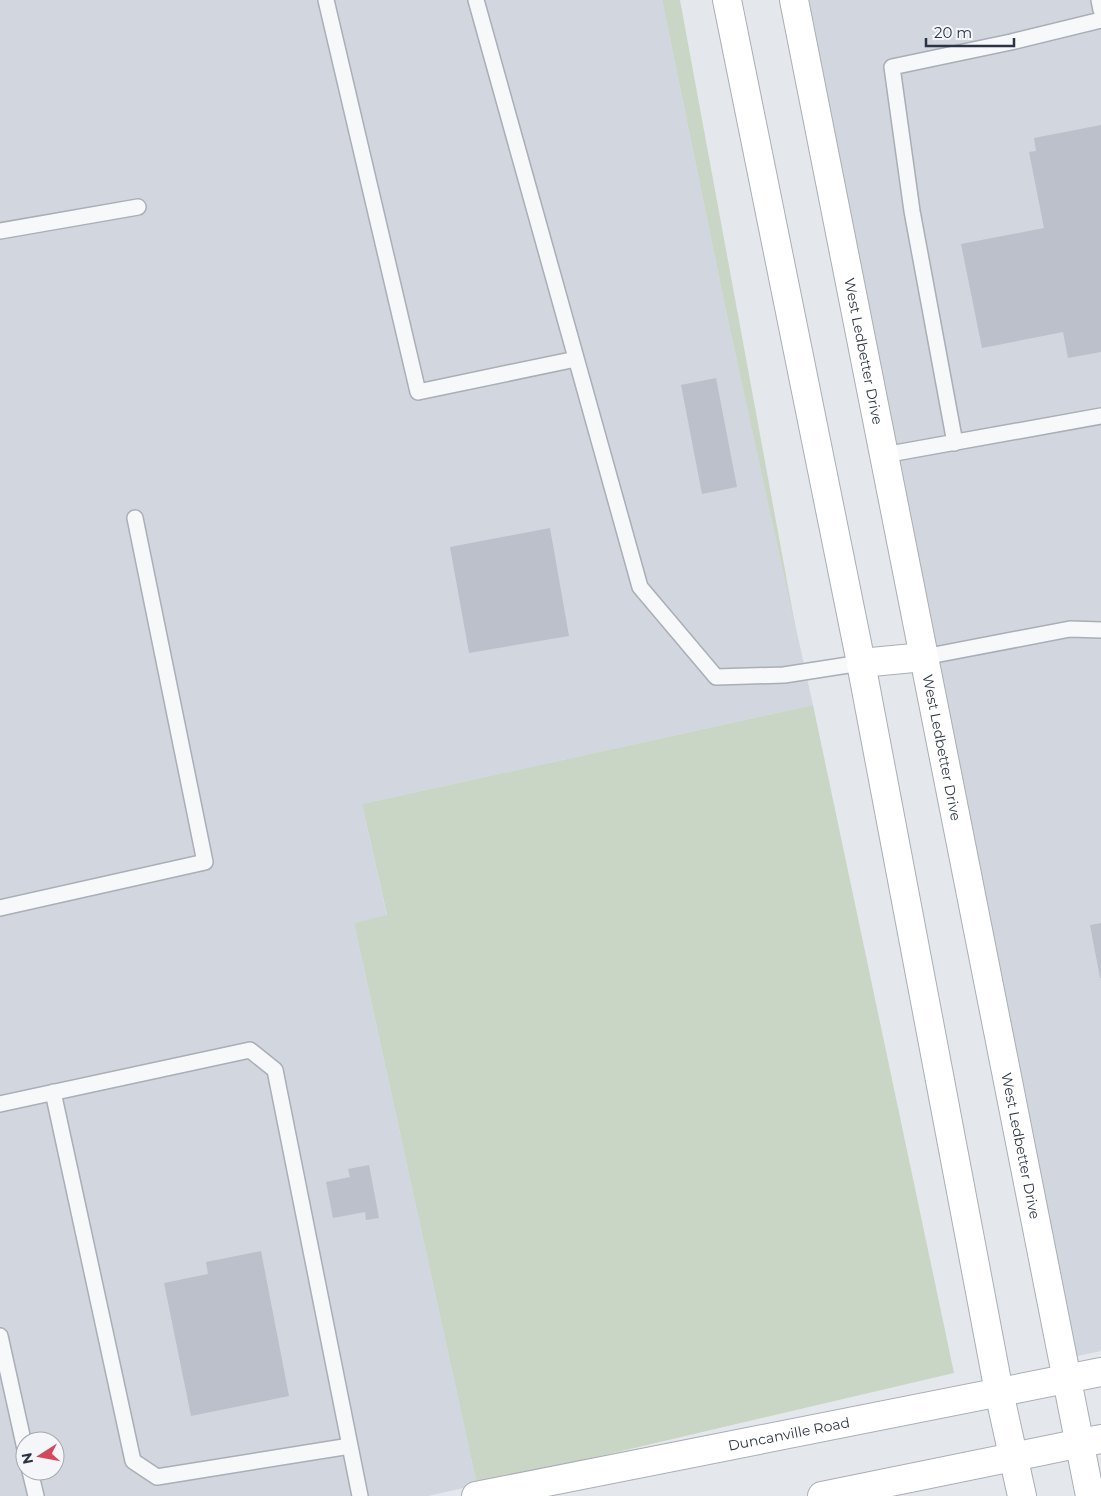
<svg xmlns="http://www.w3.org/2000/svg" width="1101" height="1496" font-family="Montserrat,sans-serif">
<rect width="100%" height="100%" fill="#e4e7ec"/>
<path fill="#d2d6de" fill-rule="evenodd" d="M0 0H662L727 316 813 705 362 804 387 916 354 923 477 1485 428 1496H0ZM25 1441H55V1471H25Z
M809 0H1101V1351L1073 1357Z"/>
<path fill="#c9d6c5" d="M662 0H680L796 630 727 316Z
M813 705 954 1373 477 1485 354 923 387 915 362 804Z"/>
<path fill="#bbc0ca" d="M1101 125V352L1068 358 1063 332 982 348 961 244 1044 228 1029 152 1036 151 1034 138Z
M716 378 737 487 702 494 681 385Z
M550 528 569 636 469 653 450 547Z
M1101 923V978H1100L1090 925Z
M369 1165 379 1218 366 1220 365 1212 333 1218 326 1182 350 1177 348 1169Z
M261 1251 289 1396 191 1416 164 1283 208 1274 206 1262Z"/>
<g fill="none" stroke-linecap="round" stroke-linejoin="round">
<defs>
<path id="lane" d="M326 0 418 392 576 359
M476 0 640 587 716 677 784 675 861 663
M1099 0 1101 10
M0 231 138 207
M955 443 912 211 892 67 1011 42 1101 20
M884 455 1101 416
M924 657 1070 629 1101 630
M0 908 205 862 135 518
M53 1092 133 1461 157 1477 350 1446
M0 1104 250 1050 275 1070 360 1496
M0 1336 25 1449
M30 1471 36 1496"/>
<g id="secondary">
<path d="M727 0 861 663 999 1392 1022 1496"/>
<path id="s1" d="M794 0 1090 1496"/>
<path d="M861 663 924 657"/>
<path id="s2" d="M476 1496 1101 1372"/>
<path d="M822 1496 1101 1439"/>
</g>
</defs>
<use href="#lane" stroke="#a9aeb7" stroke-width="18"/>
<use href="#secondary" stroke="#a9aeb7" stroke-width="30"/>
<use href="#lane" stroke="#f7f8fa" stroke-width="15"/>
<use href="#secondary" stroke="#fff" stroke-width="28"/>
</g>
<g text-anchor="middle" stroke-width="4" stroke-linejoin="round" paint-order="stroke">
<g font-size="14" fill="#2b3445" stroke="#f4f6f9">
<text dy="5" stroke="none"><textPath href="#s1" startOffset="358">West Ledbetter Drive</textPath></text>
<text dy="5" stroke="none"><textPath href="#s1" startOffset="762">West Ledbetter Drive</textPath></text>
<text dy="5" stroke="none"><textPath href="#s1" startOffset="1168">West Ledbetter Drive</textPath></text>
<text dy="5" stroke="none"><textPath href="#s2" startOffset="319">Duncanville Road</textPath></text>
</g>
</g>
<g transform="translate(40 1456) rotate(259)"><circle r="24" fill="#f4f6f9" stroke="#a4a8b1"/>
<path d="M0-4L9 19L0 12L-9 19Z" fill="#d1495b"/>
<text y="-8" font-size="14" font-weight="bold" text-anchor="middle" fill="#2b3445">N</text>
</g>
<path d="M926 38v8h88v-8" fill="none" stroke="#2b3445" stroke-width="2.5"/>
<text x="934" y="38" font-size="15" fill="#2b3445" stroke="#f4f6f9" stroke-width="4" paint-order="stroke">20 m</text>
</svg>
